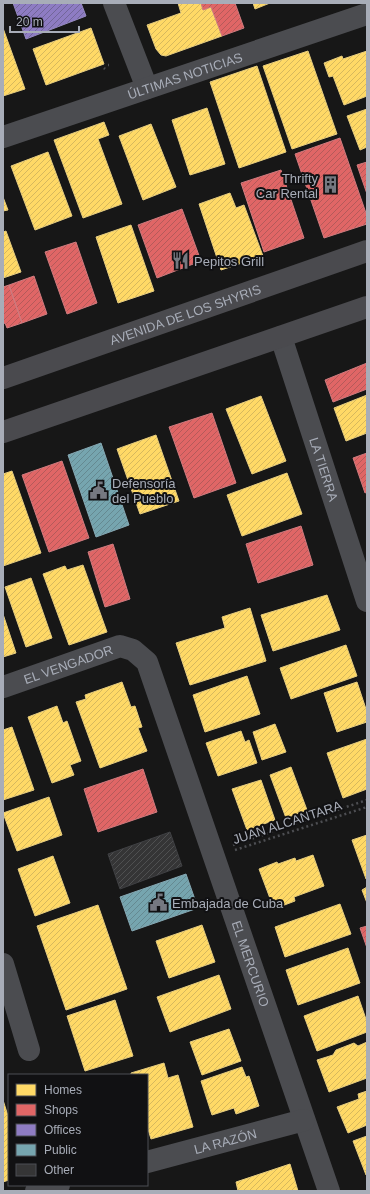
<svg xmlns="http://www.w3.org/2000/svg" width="370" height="1194" font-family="Helvetica,sans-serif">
<defs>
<pattern id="homes-hatch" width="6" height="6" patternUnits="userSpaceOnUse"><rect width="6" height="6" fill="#ffd966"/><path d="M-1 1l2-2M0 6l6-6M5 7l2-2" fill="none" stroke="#d6b85d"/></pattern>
<pattern id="shops-hatch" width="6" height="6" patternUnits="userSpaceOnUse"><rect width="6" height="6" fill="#e06666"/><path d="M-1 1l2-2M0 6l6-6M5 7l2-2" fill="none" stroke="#b45a5a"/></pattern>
<pattern id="offices-hatch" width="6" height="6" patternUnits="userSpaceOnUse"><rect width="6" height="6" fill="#8e7cc3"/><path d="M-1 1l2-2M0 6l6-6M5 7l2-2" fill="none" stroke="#726699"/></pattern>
<pattern id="public-hatch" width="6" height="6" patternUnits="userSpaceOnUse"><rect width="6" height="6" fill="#76a5af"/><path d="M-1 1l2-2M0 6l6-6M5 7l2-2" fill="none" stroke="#658991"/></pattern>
<pattern id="building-hatch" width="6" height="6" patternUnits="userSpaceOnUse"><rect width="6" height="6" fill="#353536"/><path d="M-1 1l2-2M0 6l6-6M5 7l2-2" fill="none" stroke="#4f5051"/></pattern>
</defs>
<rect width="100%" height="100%" fill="#171717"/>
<path fill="url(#homes-hatch)" stroke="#e5cc7f" d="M178 3H201L203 10 211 7 222 36 166 56 161 55 156 49 147 25 181 13Z
M253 3H270L255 9Z
M3 28 25 89 3 96Z
M91 28 104 64 46 85 33 49Z
M308 51 337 134 292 149 263 66Z
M367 51V96L344 105 333 76 329 77 324 63 342 56 343 59Z
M257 66 286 152 239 168 210 82Z
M207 108 225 164 190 175 172 120Z
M367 109V147L360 150 347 116Z
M104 122 109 135 98 139 122 204 83 218 54 140Z
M151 124 176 187 143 200 119 136Z
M48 152 72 216 35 230 11 166Z
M230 193 236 208 244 205 263 256 221 270 199 204Z
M3 197 8 210 3 211Z
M131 225 154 291 118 303 96 237Z
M6 231 21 272 3 278V232Z
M367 395V433L346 441 334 408Z
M261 396 286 461 252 474 226 409Z
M156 435 179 501 140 514 117 449Z
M12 471 41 553 3 566V474Z
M287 473 302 514 242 536 227 495Z
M83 565 107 632 69 645 43 574 65 566 67 570Z
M31 578 52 638 26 647 5 587Z
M327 595 340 630 273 651 261 615Z
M250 608 266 661 190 685 176 643 225 628 222 617Z
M3 614 16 653 3 657Z
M346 645 357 676 291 699 280 668Z
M247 676 260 714 205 732 193 695Z
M122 682 131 707 135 706 142 727 138 728 147 751 100 768 76 702 86 699 85 695Z
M357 682 367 712V722L337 732 324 693Z
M57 706 63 723 67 721 81 761 70 765 74 775 52 783 28 717Z
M275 724 286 752 262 760 253 732Z
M12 727 34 790 3 800V730Z
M241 731 245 742 249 740 257 763 218 776 206 743Z
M367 739V789L343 798 327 753Z
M291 767 307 810 286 818 270 775Z
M261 780 275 820 247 830 232 789Z
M49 797 62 835 17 851 3 813Z
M367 835V879H366L352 840Z
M313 855 324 886 294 897 295 901 274 909 259 869 277 862 278 864 295 858 296 861Z
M53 856 70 903 35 916 18 869Z
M367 887V903L362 890Z
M340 904 351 934 285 957 275 927Z
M98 905 127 989 66 1010 37 926Z
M202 925 215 962 169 978 156 941Z
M348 948 360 983 298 1005 286 970Z
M219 975 231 1009 170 1032 157 997Z
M358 996 367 1022V1032L317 1051 304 1016Z
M115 1000 133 1056 85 1071 67 1016Z
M229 1029 241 1061 202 1075 190 1042Z
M367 1042V1078L329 1092 317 1060 333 1055 336 1050 354 1043 358 1046Z
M164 1063 168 1078 178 1075 193 1127 151 1139 147 1126V1075H131V1073Z
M242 1067 246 1077 249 1076 259 1106 236 1114 234 1108 212 1115 201 1081Z
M367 1091V1125L348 1133 337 1107 359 1099 358 1094Z
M3 1100 9 1119V1180L3 1182Z
M367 1136V1174L366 1175 353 1141Z
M290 1164 298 1191H238L236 1182Z"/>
<path fill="url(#shops-hatch)" stroke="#cf7b7f" d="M201 3H235L244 28 222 36 211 7 203 10Z
M340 138 367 216V224L324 238 295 154Z
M367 162V194L357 165Z
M281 170 304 238 264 252 241 183Z
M182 209 201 261 157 278 138 225Z
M76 242 97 303 67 314 45 252Z
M34 276 47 314 22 323 9 285Z
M9 285 22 323 7 328 5 323 3 324V287Z
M367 363V389L333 402 325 380Z
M212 413 236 483 194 498 169 427Z
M367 453V492L365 493 353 458Z
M62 461 89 538 49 552 22 475Z
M301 526 313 565 258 583 246 544Z
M113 544 130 599 105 607 88 552Z
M143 769 157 812 98 832 84 789Z
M367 926V948L360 928Z"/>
<path fill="url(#offices-hatch)" stroke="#968bc0" d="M13 3H81L86 16 26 39Z"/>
<path fill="url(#public-hatch)" stroke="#85a7b2" d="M101 443 129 525 96 537 68 455Z
M186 874 198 908 132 931 120 897Z"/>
<path fill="url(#building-hatch)" stroke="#3f4043" d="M170 832 182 866 120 889 108 854Z"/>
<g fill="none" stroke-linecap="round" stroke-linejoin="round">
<path stroke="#4d4e52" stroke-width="2.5" stroke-dasharray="2 3" stroke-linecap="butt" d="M108 65H109
M104 68 105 69
M233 845 367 800
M235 850 367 807"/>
<g stroke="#4b4c50" stroke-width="22">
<path d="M114 3 147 88"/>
<path id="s1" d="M3 137 367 14"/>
<path id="s2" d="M281 337 367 601"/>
<path id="s3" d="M3 687 120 646 133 650 147 662 329 1191"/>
<path d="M3 964 29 1050"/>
<path id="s4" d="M147 1162 304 1120"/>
<path d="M36 1191 59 1185"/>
</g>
<g stroke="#4a4a4e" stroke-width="22">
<path id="s5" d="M3 378 367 251"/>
<path d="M3 432 367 307"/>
</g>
</g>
<defs>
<symbol id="building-bare" viewBox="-9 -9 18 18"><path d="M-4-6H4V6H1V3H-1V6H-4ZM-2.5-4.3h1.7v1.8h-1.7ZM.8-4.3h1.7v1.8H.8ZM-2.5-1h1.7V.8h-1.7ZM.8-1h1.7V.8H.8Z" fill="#757880" stroke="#111113" stroke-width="2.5" paint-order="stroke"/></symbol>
<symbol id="restaurant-bare" viewBox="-9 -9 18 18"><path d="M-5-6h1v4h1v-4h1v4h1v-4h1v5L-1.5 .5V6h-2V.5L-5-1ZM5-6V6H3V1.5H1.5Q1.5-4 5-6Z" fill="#757880" stroke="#111113" stroke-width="2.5" paint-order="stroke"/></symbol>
<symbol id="civic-bare" viewBox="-9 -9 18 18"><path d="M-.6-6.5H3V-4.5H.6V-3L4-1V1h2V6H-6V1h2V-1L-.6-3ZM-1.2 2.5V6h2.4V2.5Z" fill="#757880" stroke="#111113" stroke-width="2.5" paint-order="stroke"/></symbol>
</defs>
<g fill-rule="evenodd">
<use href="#building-bare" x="318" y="172" width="25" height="25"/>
<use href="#restaurant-bare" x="168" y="248" width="25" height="25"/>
<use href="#civic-bare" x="86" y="478" width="25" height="25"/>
<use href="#civic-bare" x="146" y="890" width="25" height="25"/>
</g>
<g text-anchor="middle" stroke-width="4" stroke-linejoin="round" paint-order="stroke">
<g font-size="13" fill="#a8adb8" stroke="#111113">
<text dy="5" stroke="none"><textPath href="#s1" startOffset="192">ÚLTIMAS NOTICIAS</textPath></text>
<text dy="5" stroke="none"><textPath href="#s5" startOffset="193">AVENIDA DE LOS SHYRIS</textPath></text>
<text dy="5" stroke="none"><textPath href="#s2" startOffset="139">LA TIERRA</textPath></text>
<text dy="5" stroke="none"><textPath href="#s3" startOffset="69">EL VENGADOR</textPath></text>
<text transform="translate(287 822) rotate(-18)" y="5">JUAN ALCANTARA</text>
<text dy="5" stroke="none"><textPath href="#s3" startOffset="475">EL MERCURIO</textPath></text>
<text dy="5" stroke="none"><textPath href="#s4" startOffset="81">LA RAZÓN</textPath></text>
</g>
<g font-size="13" fill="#a8adb8" stroke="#111113" text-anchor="start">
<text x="318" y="183" text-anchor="end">Thrifty<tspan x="318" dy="15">Car Rental</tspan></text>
<text x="194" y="266">Pepitos Grill</text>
<text x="112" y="488">Defensoría<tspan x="112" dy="15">del Pueblo</tspan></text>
<text x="172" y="908">Embajada de Cuba</text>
</g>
</g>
<rect width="370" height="1194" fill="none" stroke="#a8adb8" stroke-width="8"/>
<rect x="8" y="1074" width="140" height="112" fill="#111113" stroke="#4d4f55"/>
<rect x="16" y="1084" width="20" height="12" fill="#ffd966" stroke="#4d4f55"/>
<text x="44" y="1094" font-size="12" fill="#a8adb8">Homes</text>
<rect x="16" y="1104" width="20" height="12" fill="#e06666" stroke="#4d4f55"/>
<text x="44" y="1114" font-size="12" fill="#a8adb8">Shops</text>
<rect x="16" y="1124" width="20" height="12" fill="#8e7cc3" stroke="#4d4f55"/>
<text x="44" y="1134" font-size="12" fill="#a8adb8">Offices</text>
<rect x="16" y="1144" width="20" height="12" fill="#76a5af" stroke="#4d4f55"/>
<text x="44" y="1154" font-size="12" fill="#a8adb8">Public</text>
<rect x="16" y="1164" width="20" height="12" fill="#353536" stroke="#4d4f55"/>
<text x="44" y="1174" font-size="12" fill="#a8adb8">Other</text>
<path d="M10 26v6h69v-6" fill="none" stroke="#a8adb8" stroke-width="2"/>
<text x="16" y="26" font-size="12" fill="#a8adb8" stroke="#111113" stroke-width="3" paint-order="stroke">20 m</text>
</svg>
